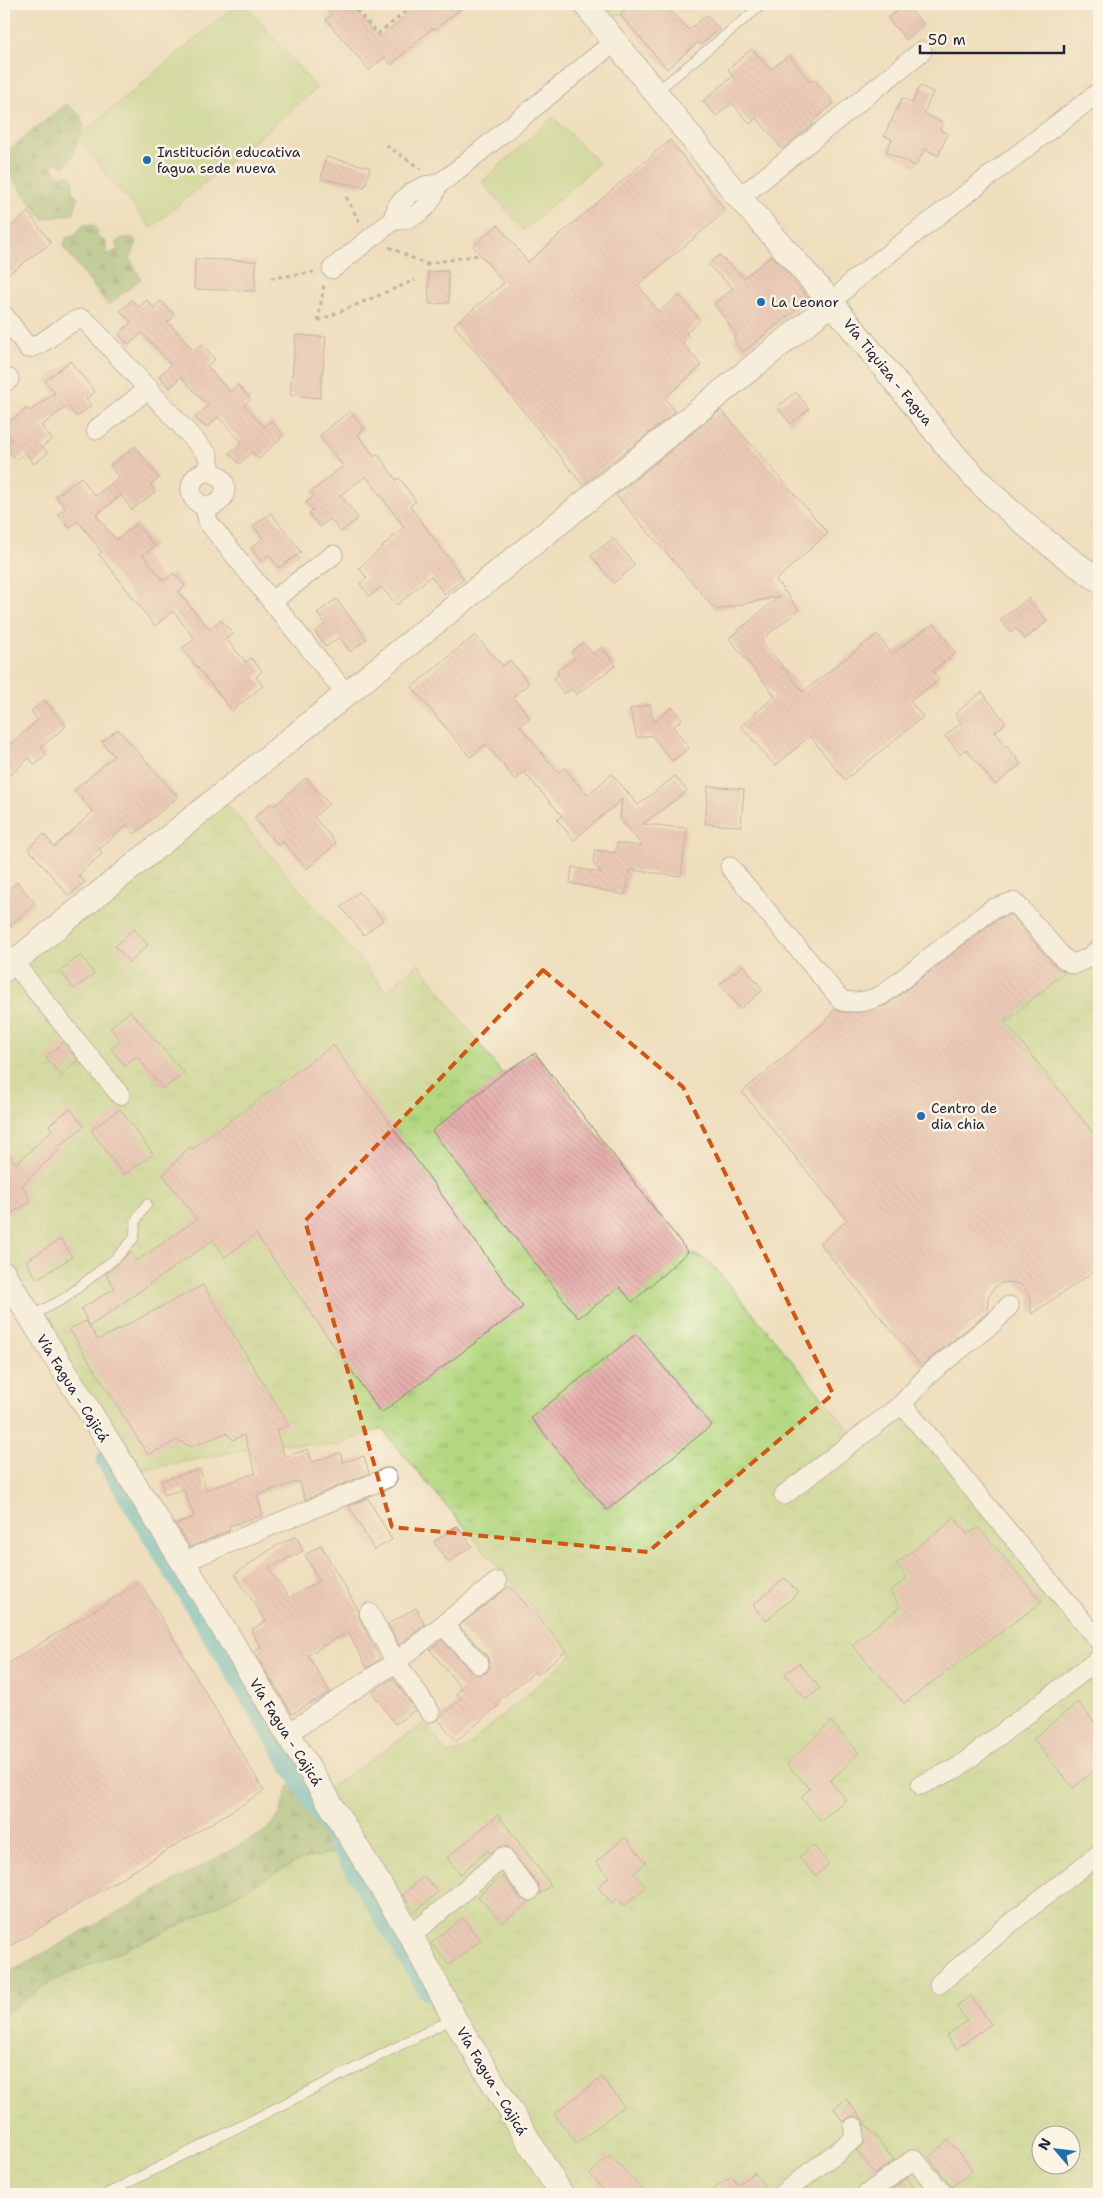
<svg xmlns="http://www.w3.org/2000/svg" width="1103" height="2198" font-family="'Shantell Sans',sans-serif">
<defs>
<pattern id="grass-tufts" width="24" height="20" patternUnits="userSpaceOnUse" patternTransform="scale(1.25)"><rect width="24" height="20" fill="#b3d780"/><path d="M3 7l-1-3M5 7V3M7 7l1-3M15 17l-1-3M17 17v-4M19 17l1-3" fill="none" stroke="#9ab870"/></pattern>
<pattern id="forest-firs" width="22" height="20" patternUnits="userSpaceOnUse" patternTransform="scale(1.25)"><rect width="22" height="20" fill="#8eb86e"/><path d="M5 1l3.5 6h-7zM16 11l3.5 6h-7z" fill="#74955c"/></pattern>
<pattern id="building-back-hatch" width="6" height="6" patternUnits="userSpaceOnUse" patternTransform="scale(1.25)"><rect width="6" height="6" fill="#e5aeab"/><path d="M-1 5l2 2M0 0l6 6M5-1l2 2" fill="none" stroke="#c49594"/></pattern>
</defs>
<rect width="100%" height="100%" fill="#fcf5e5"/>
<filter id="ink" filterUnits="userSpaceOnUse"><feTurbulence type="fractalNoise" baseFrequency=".02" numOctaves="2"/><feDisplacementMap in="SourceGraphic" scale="10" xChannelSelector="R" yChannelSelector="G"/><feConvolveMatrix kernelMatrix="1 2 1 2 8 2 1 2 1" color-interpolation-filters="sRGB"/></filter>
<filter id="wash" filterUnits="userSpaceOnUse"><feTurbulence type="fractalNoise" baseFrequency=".0096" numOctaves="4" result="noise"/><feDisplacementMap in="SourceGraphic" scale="20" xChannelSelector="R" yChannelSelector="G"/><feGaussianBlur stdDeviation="1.12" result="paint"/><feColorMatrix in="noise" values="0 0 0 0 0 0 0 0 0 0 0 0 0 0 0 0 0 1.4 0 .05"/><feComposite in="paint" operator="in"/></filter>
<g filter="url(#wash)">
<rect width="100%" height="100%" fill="#eedebd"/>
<path fill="url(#grass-tufts)" stroke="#6a7c5e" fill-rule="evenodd" d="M220 796 386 991 419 963 502 1074 535 1053 688 1252 709 1261 857 1439 902 1404 1099 1641V2194H4V2014L52 1981 185 1923 297 1861 356 1847 323 1792 426 1722 446 1754 463 1750 572 1655 381 1428 336 1446 280 1443 127 1473 4 1274V970ZM1040 2136H1070V2166H1040Z
M1099 949V1140L1005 1022 1074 964Z"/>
<path fill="url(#forest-firs)" stroke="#586d54" d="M66 104 80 115 84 127C76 140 75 158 64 167L58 163H52L54 171 60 176 70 175 74 181 72 191 78 198 73 214 43 219 4 167V154Z
M85 225H93L98 232 96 236 106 242V255L118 250 115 243 123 238H133L137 242 130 259 141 279 108 305 64 248 66 238 76 235 79 229Z
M289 1786 323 1792 356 1846 297 1861 185 1923 52 1981 4 2014V1975L264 1832 279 1816Z"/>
<path fill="#b3d780" stroke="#6a7c5e" d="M237 4H244L317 88 151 228 77 138Z
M584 4H633L603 28Z
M553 117 599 163 524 230 482 182Z"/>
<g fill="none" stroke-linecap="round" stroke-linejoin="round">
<path stroke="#4ebcc7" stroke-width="20" d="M106 1460 428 1991"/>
</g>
<g id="blocks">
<path fill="url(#building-back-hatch)" d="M322 4H348L379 38 409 13 401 4H466L436 29H431L391 65 385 57 369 70 326 20 332 15Z
M633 4H664L689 30 707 15 719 29 701 45 698 42 667 69 620 14Z
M905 4 924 25 906 40 888 18Z
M752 49 770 70 789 55 810 82 814 79 834 103 811 123 813 124 782 149 757 118 750 124 732 103 716 116 703 101 733 76 728 69Z
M920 86 933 92 924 113 943 123 940 130 948 134 938 156 925 149 916 166 886 152 892 139 884 136 902 98 912 103Z
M670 140 726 211 638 285 659 312 679 295 700 320 686 333 689 337 683 342 701 366 665 398 675 412 583 485 454 325 504 283 473 246 498 225 528 262Z
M326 157 370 167 365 187 321 179Z
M28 212 51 243 4 277V233Z
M719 255 744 278 772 255 809 299 743 352 733 339 737 335 714 304 733 288 708 265Z
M195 259 256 261 255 291 194 289Z
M448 271 449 303 429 304 428 272Z
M132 300 139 307 147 300 154 308 161 301 175 316 168 322 194 351 202 344 215 359 207 366 230 392 238 385 251 400 244 406 264 427 271 421 284 435 259 459 252 452 239 464 229 453 241 441 218 417 206 428 195 417 208 406 181 377 170 388 159 376 171 365 142 333 129 345 119 334 131 322 120 311Z
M296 335 326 337 320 398 290 395Z
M70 361 95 392 86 399 91 406 77 417 68 406 41 426 52 439 42 447 48 453 34 464 25 453 16 460 4 445 12 440 4 426 27 408 30 411 55 393 45 381Z
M796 392 809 409 791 424 777 407Z
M721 410 828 533 776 580 799 610 761 640 803 692 877 634 892 654 934 623 956 653 933 671 939 680 910 701 923 717 845 780 810 736 775 766 741 726 775 696 729 638 780 596 716 610 616 495Z
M350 411 364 429 358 435 375 457 378 454 396 480 399 478 416 501 410 506 464 579 444 594 431 576 397 605 381 587 370 596 360 584 367 578 359 568 404 527 366 476 340 495 358 518 341 532 330 519 320 527 309 514 313 510 306 502 314 496 311 492 343 466 319 436Z
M135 446 159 478 150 485 155 492 132 510 121 495 96 515 116 540 136 524 155 546 143 555 164 581 174 573 185 586 178 592 202 621 210 629 221 620 233 634 226 639 246 662 251 658 262 671 256 677 263 686 232 711 182 648 195 639 173 611 155 626 99 554 102 552 78 521 69 528 58 514 65 508 56 496 81 477 95 496 119 478 110 466Z
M271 513 301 552 279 568 269 555 260 561 251 548 263 538 253 526Z
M613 538 635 565 614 583 591 556Z
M1029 598 1047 621 1025 639 1016 628 1011 633 1000 620Z
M336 599 367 639 350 652 339 637 326 647 315 632 325 624 317 613Z
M475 635 503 666 510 660 529 683 513 697 530 717 520 726 558 773 564 768 587 795 612 774 638 805 675 776 687 791 643 824 687 828 681 876 630 870 625 895 570 883 572 867 601 873 593 863 595 850 615 853 617 843 642 846 620 817 622 799 574 840 557 820 562 816 524 772 515 780 486 744 470 757 412 687Z
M583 642 593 654 602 647 616 665 576 695 572 689 564 694 553 679 559 674 557 671 575 658 571 652Z
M982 692 1006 723 995 732 1021 764 995 785 966 749 960 754 945 736 961 723 955 714Z
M44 700 66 726 41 747 47 755 35 765 29 758 4 780V749L38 720 31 711Z
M650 704 654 722 672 707 682 719 673 727 689 748 672 761 651 735 637 738 630 709Z
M118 729 178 797 134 834 127 825 99 849 103 853 78 875 85 882 69 896 28 848 44 834 54 847 93 812 74 791 114 756 102 742Z
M306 778 329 804 314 817 336 843 307 869 283 842 279 846 254 818 271 803 274 806Z
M708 786 744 789 741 826 705 824Z
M17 882 35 903 4 931V894Z
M359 892 383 920 364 935 341 907Z
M1011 915 1055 966 1065 972 1005 1022 1099 1140V1268L1031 1314V1298L1026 1290 1020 1284 1010 1282 1001 1283 994 1288 988 1297 987 1313 921 1366 820 1244 847 1220 742 1092 825 1022 835 1009 841 1012 859 1013 887 1005 997 919Z
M134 929 148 945 129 962 115 946Z
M81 955 94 974 74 989 60 971Z
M743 965 763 990 740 1009 720 984Z
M130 1011 184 1073 163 1089 136 1056 125 1066 111 1049 121 1041 110 1028Z
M63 1042 78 1060 61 1075 46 1058Z
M333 1045 523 1307 381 1413 256 1234 225 1257 213 1240 90 1326 81 1309 115 1288 106 1274 130 1252 137 1261 197 1219 163 1175 190 1146 192 1149Z
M535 1053 688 1252 632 1302 620 1287 578 1318 432 1131 502 1074Z
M70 1109 84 1126 58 1147 60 1149 22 1185 31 1202 4 1217V1148L16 1164 52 1130 49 1125Z
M120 1109 153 1154 124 1175 91 1130Z
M61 1239 72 1257 37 1279 26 1261Z
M203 1285 289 1425 276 1430 285 1457 308 1449 312 1462 340 1453 343 1462 364 1456 369 1473 305 1500 299 1481 257 1495 263 1515 229 1526 230 1530 190 1547 176 1524 194 1517 184 1489 164 1495 161 1481 200 1469 206 1490 256 1473 244 1435 233 1440 226 1433 191 1447 178 1440 148 1455 69 1329 86 1321 98 1340Z
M636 1334 712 1425 607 1510 531 1418Z
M368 1498 392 1540 374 1550 349 1506Z
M955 1518 967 1534 979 1528 1042 1602 904 1703 852 1645 900 1607 890 1591 907 1578 896 1564Z
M457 1526 472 1546 448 1562 434 1542Z
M296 1536 303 1551 269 1568 289 1598 319 1581 305 1555 321 1545 358 1610 359 1618 380 1659 367 1668 348 1632 308 1655 330 1692 292 1714 254 1652 261 1648 251 1630 266 1621 235 1574 274 1547Z
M785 1578 798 1593 766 1621 753 1605Z
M140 1582 264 1791 4 1950V1666Z
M510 1586 566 1650 538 1675 535 1671 496 1703 498 1706 456 1741 438 1719 461 1699 456 1694 462 1689 430 1650 442 1640 471 1672 476 1675 486 1673 490 1667 488 1657 459 1626Z
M416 1608 425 1625 399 1645 388 1624Z
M799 1663 820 1688 806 1700 785 1674Z
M393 1678 415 1710 395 1724 372 1692Z
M1078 1702 1099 1728V1766L1073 1788 1033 1739Z
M831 1722 859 1753 830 1781 846 1799 821 1821 801 1797 810 1789 787 1764Z
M498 1815 551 1885 540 1894 538 1884 507 1846H501L490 1853 488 1850 460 1874 447 1858Z
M625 1837 646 1862 634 1873 646 1887 624 1906 618 1898 612 1903 598 1887 609 1877 596 1862Z
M813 1845 829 1864 816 1876 799 1857Z
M424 1876 438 1892 415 1912 402 1895Z
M503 1876 520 1898 529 1902 502 1923 478 1896Z
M462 1918 481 1940 449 1965 431 1943Z
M971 1996 991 2024 956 2049 946 2036 967 2021 956 2006Z
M602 2077 624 2106 577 2143 554 2114Z
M846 2099 863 2120 854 2116 848 2118 844 2123 834 2109Z
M864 2122 894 2160 875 2174 857 2151 864 2144Z
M948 2140 973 2170 952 2187 929 2157Z
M610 2155 625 2171 646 2194H608L590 2174Z
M754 2172 770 2194H707L731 2176 738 2185Z
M907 2178 917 2191 922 2187 929 2194H891L889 2192Z"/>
</g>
</g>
<g filter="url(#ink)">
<use href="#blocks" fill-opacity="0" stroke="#88807c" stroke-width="1"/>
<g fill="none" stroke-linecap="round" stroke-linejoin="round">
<defs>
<path id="service" d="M656 92 763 4
M31 1316 65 1298 117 1257 134 1238 136 1220 147 1204
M106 2194 454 2018"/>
<path id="minor" d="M737 195 752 188 922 51
M392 221C417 219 430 209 438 184
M332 269 392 221 398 205 411 193 425 186 438 184 450 176 614 42
M832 303 853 281 1099 92
M4 315 28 348C49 344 62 322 82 319L89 324 208 455 211 472
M4 383 9 379
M96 430 149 388
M191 489a17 17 0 1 1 34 0a17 17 0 1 1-34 0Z
M205 507 208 522 346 694
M272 601 333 555
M730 867 842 1001C858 1003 868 1002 882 995L992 909 1013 902 1020 908 1064 959 1074 964 1088 958 1099 949
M13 962 120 1095
M902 1404 1099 1641
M784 1495 902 1404 929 1374 995 1321 1009 1306
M183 1562 387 1478
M369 1613 396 1662 430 1712
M444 1626 479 1664
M287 1734 396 1662 497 1582
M921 1785 957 1768 1099 1659
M411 1936 503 1857 529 1891
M939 1984 1013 1921 1099 1854
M782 2194 854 2139V2127
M867 2194 914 2159 943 2194"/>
<path id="tertiary" d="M585 4 737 195 832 303 956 457C998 504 1047 545 1099 580
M4 970 832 303
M4 1274 183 1562 411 1936 454 2018 561 2194"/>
</defs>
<use href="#service" stroke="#88807c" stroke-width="11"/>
<use href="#minor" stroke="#88807c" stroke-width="21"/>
<use href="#tertiary" stroke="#88807c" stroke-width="26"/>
<path stroke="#88807c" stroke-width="3" stroke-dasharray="4 4" stroke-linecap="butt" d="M351 4 378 34 415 4
M386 145 421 169
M346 197 360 223
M389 247 429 266
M426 264 478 255
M271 278 314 272
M318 321 415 280
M318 321 324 285"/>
<use href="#service" stroke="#fff" stroke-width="9"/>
<use href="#minor" stroke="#fff" stroke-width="19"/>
<use href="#tertiary" stroke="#fff" stroke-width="24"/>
</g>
</g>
<path d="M0 0H1103V2198H0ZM543 970 683 1087 833 1394 648 1552 392 1527 305 1221Z" fill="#eedebd" fill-opacity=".55" fill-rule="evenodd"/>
<path fill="none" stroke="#d45411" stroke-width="4" stroke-dasharray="10 6" stroke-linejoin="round" d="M543 970 683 1087 833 1394 648 1552 392 1527 305 1221Z"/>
<g fill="#1f6fb2" stroke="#fcf5e5" stroke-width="2">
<circle cx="147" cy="160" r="5"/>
<circle cx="761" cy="302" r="5"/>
<circle cx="921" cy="1116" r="5"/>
</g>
<g text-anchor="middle" stroke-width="5" stroke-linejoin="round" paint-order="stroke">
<g font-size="14" fill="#22223b" stroke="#fcf5e5" text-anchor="start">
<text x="157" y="157">Institución educativa<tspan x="157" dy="16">fagua sede nueva</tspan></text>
<text x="771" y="307">La Leonor</text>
<text x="931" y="1113">Centro de<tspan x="931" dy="16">dia chia</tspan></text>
</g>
<g font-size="14" fill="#22223b" stroke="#fcf5e5">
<text transform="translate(888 372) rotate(51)" y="5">Vía Tiquiza - Fagua</text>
<text transform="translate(73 1388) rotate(58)" y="5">Vía Fagua - Cajicá</text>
<text transform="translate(286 1732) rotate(58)" y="5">Vía Fagua - Cajicá</text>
<text transform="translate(492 2081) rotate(59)" y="5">Vía Fagua - Cajicá</text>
</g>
</g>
<rect width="1103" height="2198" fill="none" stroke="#fcf5e5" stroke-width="20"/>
<g transform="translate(1056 2150) rotate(298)"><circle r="24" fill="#fcf5e5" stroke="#a5a1a1"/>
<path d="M0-4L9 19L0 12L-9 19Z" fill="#1f6fb2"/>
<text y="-8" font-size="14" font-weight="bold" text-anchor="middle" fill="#22223b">N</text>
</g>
<path d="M920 45v8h144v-8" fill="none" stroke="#22223b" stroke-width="2.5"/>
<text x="928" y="45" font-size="15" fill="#22223b" stroke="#fcf5e5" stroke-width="4" paint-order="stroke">50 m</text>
</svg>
